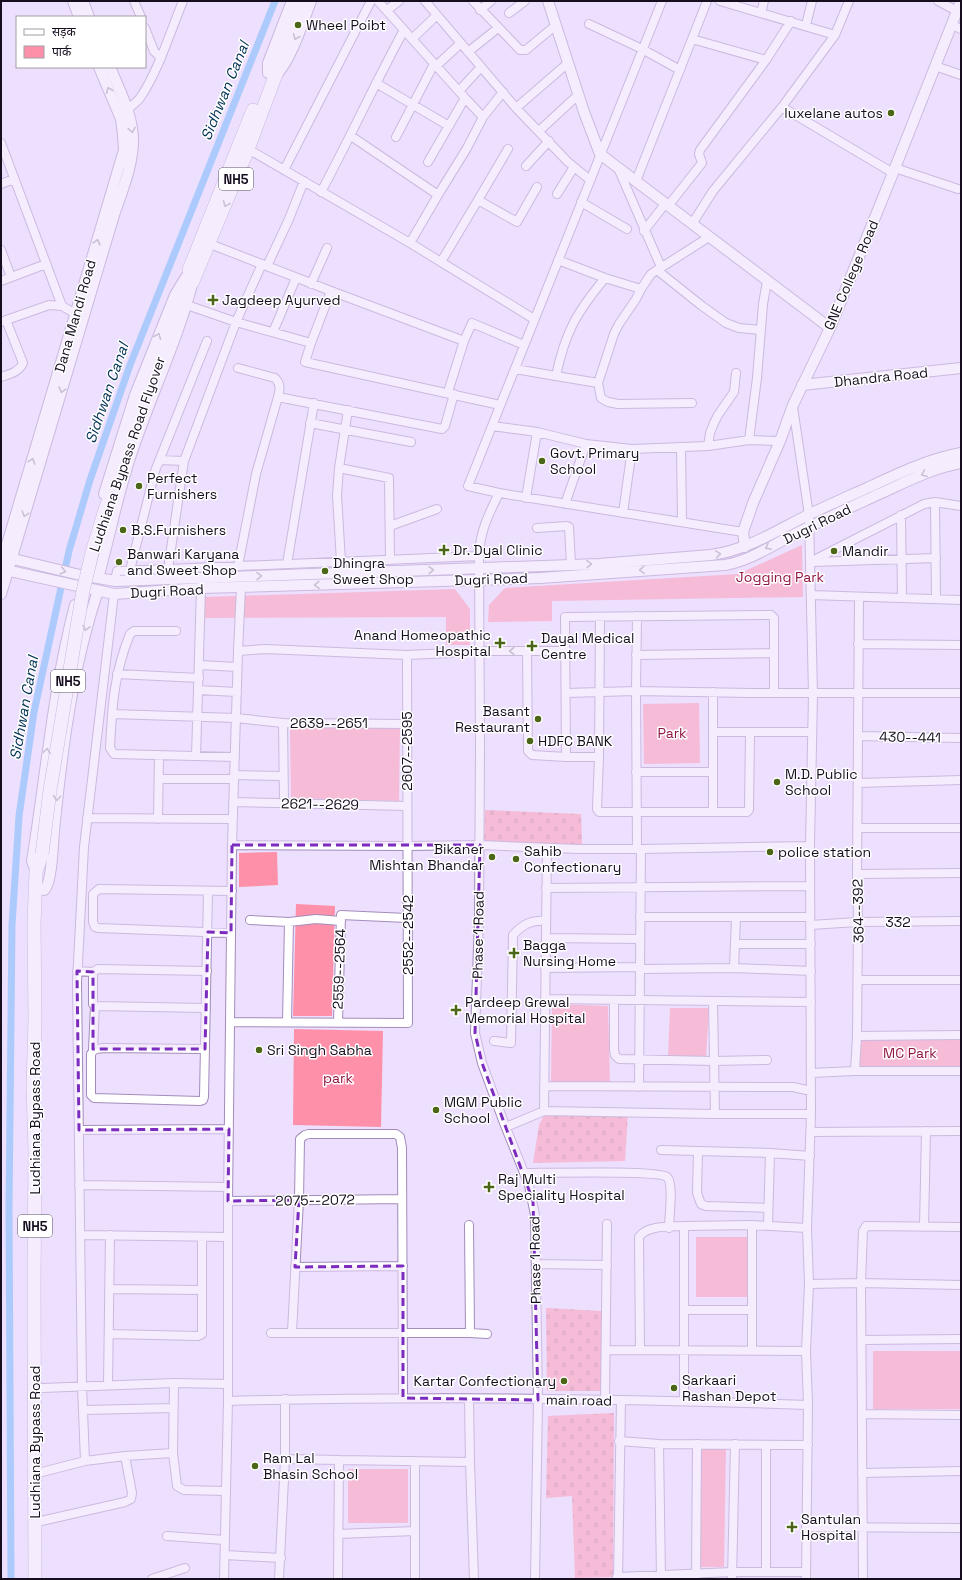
<svg xmlns="http://www.w3.org/2000/svg" width="962" height="1580" font-family="'Space Grotesk','Noto Sans Devanagari',sans-serif">
<defs>
<pattern id="cemetery-stones" width="16" height="16" patternUnits="userSpaceOnUse"><rect width="16" height="16" fill="#fe91a9"/><path d="M2 7V4a2 2 0 0 1 4 0v3zM10 15v-3a2 2 0 0 1 4 0v3z" fill="#d97c91"/></pattern>
</defs>
<rect width="100%" height="100%" fill="#eddffe"/>
<path fill="url(#cemetery-stones)" d="M485 810 581 814 582 844H484Z
M546 1111 628 1113 625 1161 533 1163 539 1125Z
M546 1308 601 1311V1391H547Z
M614 1413 613 1577 575 1578 572 1496 546 1498 548 1416Z"/>
<path fill="#fe91a9" d="M802 545 803 597 552 601V621L488 622 489 605 505 588 738 574Z
M455 589 470 609V645H446V617L204 618 203 597Z
M699 703 700 763 644 764 643 704Z
M400 727 399 801 291 798 290 728Z
M277 852 278 885 239 887V853Z
M296 904 335 906 332 1016H293Z
M552 1004 608 1006 610 1083H551Z
M670 1008H709L706 1057H668Z
M294 1029 383 1031 381 1127 293 1125Z
M860 1038H961V1068L860 1067Z
M696 1237H747V1297H696Z
M873 1351H961V1409H873Z
M700 1449H726L724 1567H699Z
M348 1469H408V1523H348Z"/>
<g fill="none" stroke-linecap="round" stroke-linejoin="round">
<path stroke="#5eb3fb" stroke-width="7" d="M11 1579 9 1208 12 925 19 816 34 712 69 551 90 480 130 365 275 1"/>
<defs>
<path id="minor" d="M134 1 141 17
M378 1 465 98 483 117 503 92
M425 1 516 108 568 162 590 180
M473 1 520 50H526L556 25
M662 1 468 486 499 493 743 532
M938 1 957 11
M387 10 399 1
M480 10 491 1
M509 13 525 1
M761 13 764 1
M589 24 642 49 680 70
M806 25 812 1
M952 25 961 29
M145 28 154 51 161 58
M835 35 849 1
M412 39 437 15
M692 39 766 60
M468 52 498 28
M436 66 461 43
M935 66 961 75
M376 83 449 126
M459 91 481 67
M782 107 893 173
M516 108 568 63
M127 110C131 106 137 102 140 98 158 72 171 30 183 1
M539 131 578 95
M351 136 438 195 410 243
M396 137 434 64
M1 143 62 306
M248 149 410 243 534 319
M508 149 478 200 517 222 537 187
M428 162 465 98
M526 166 549 141
M618 168 661 267
M895 168 958 189
M284 170 371 1
M636 181 707 1
M1 184 14 179
M321 192C350 138 375 83 404 30
M557 194 574 167
M438 195 467 148 483 117
M581 202 627 229
M668 206 702 163 699 154 700 150 766 60 791 21
M692 224 713 191 782 107 835 35 720 1
M644 231 665 204
M210 244 331 291 311 343
M1 250 11 277
M558 260 605 278 641 289 651 274 709 237
M441 262 478 200
M267 266 289 219 304 181
M657 270 702 306 726 323 739 328 761 330
M1 281 46 264
M767 281 763 304 757 378 749 440 780 441
M311 284 327 248
M641 289 636 299 619 324 614 334 598 383 601 398 608 402 618 404 692 403
M331 291 464 341
M187 305 236 322 311 343 305 362 500 405
M1 322 49 305 62 306 81 317
M273 332 296 278
M238 368 275 378C281 384 280 389 278 397L442 429 445 426 454 394
M515 369 556 376
M1 377C10 374 19 372 23 363L6 320
M598 383 556 376C565 332 577 312 605 278
M448 392 464 341 472 323 524 345
M793 407 809 515 810 562 813 694 810 846 811 1114 807 1228 809 1284 861 1283 863 1579
M348 410 339 468 389 478 390 560
M310 423 411 442
M492 426 537 432 526 498
M537 432 586 444
M708 446 710 433 714 423 718 415 734 392 736 373
M681 447 682 522
M160 460 184 461
M339 468 337 495 341 562
M935 502 936 599
M565 504 586 444 632 449 708 446 749 440
M623 513 632 449
M901 515 902 598
M390 526 437 509
M537 528 567 526 569 527 571 565
M479 556C480 531 488 516 499 493
M810 562 924 504 935 502 961 506
M813 562 936 558
M287 564 314 403
M238 566 256 474 278 397
M168 569 479 556 480 749 479 919 475 1033 482 1063 504 1123 529 1185 535 1215 538 1400 535 1579
M129 574 155 471 207 341
M115 581 117 571 168 569 184 461 236 322 262 264
M241 587 238 651 265 649 407 655 451 653
M201 588 198 690 237 692
M114 594 84 847 77 982 82 1386 85 1461 125 1456 173 1453
M811 595 961 600
M859 597 857 874 858 922 857 1036 855 1071H961
M637 616 636 691 751 693H961
M176 631H134L130 634C114 673 112 707 110 748L114 754 235 757
M858 644 961 645
M481 651H565
M527 651 528 751 532 755 566 757
M636 655 774 653
M200 665 237 667
M117 674 199 678
M713 692V811
M566 693 636 691 637 849
M112 714 236 718 283 723
M714 732H812
M750 732 749 810 747 812H599L597 809 599 757H566L565 617 771 615 774 618V693
M858 736 961 738
M196 756 198 690
M599 757 600 617
M636 772H713
M234 775 283 776
M159 779H234
M858 783 961 780
M233 802 407 806
M284 803 283 723 407 724
M87 818 233 819
M158 819 159 755
M858 828H961
M232 845 238 651
M857 874 961 873
M546 888 810 886
M640 917H810
M736 917 734 968 811 971
M250 920 289 922 316 919 341 921
M810 925 858 922 961 921
M231 933 98 928 95 927 93 922V894L99 889 232 891
M546 938 640 939
M735 944H811
M545 968 640 967
M640 969 734 968
M77 971 93 972
M858 980H961
M545 999 811 1002
M614 1000V1050L615 1055 619 1059 714 1061 767 1060
M713 1001 715 1114
M206 1008 95 1006 93 1004V972L98 969 207 971
M230 1022 408 1023 407 655
M287 1022 289 922
M338 1023 341 915 407 918
M857 1036 961 1035
M494 1041 511 1043 513 935C523 924 531 920 546 921
M205 1049 104 1048C98 1049 94 1048 91 1054V1095L94 1098 200 1101 203 1100 204 1097 208 891
M93 1050 95 1006
M811 1073 855 1071
M544 1086 793 1087 811 1091
M639 1087 641 849
M544 1111 715 1114H811
M506 1127 544 1111 547 848
M79 1130 229 1129
M811 1132 961 1131
M661 1150 698 1151
M524 1173C543 1173 659 1170 667 1177 674 1183 669 1217 669 1228
M79 1185 228 1187
M228 1201 402 1199
M768 1208 706 1206 701 1204 697 1193 698 1151 770 1153 810 1156
M752 1225V1351
M768 1226 770 1153
M924 1227 926 1131
M961 1227 866 1226 863 1231 861 1283 961 1285
M80 1235 228 1237
M536 1264 607 1265
M295 1267 403 1266
M109 1289 202 1290
M685 1310H752
M292 1332 299 1200 300 1139 305 1135 309 1134H396L400 1137 402 1148 403 1398
M271 1333H470L469 1225
M470 1333 487 1334
M109 1334 198 1336 202 1334V1237
M862 1340 961 1339
M606 1350 806 1351
M640 1350 639 1237C647 1225 670 1227 684 1226
M174 1383 173 1453 177 1486 184 1490 225 1491
M108 1385 110 1235
M42 1388 174 1383 228 1384
M469 1399 470 1462 474 1579
M605 1400 607 1224
M684 1400V1226L752 1225 807 1228
M228 1401C421 1396 615 1398 808 1405L806 1351 809 1284
M83 1410 173 1408
M862 1414 961 1415
M619 1441 659 1444 808 1445
M659 1444 661 1579
M766 1445V1572
M285 1459 339 1460
M42 1472 85 1461
M862 1473 961 1471
M41 1521 125 1502 131 1499 132 1493 125 1456
M806 1527 961 1528
M338 1534 415 1531
M167 1536 225 1540
M225 1555 281 1558
M617 1577 732 1572H806
M696 1578 697 1444
M152 1579 185 1568
M224 1579 228 1401V1201L232 845 407 846 480 845 579 849H641L810 846
M279 1579 285 1459V1399
M338 1579 339 1460 470 1462
M415 1579V1461
M618 1579 621 1400
M732 1579 735 1444
M806 1579 808 1405"/>
<path id="tertiary" d="M73 1 79 17
M83 1 89 17
M548 1 584 112 600 154 830 328
M268 73V63L292 1
M278 73C292 57 303 22 311 1
M802 385 961 368
M745 547 743 532 753 503 780 441 793 405 830 328 893 173 961 1
M1 556 80 575 115 581 599 564 711 555C747 550 774 532 806 516 826 506 847 497 867 488 897 474 928 459 961 453
M2 561 124 150 123 135 121 119 99 67
M1 569 114 594 201 588 540 578 725 565C748 561 768 548 789 537 818 522 849 508 879 494 906 482 932 468 961 463
M98 578C110 536 118 491 133 449 152 393 178 339 193 281L186 277 175 295 135 395 104 494
M1 594 114 215C122 191 133 166 133 140 133 115 119 89 110 67
M36 872 32 861C46 775 53 689 75 605
M44 890C52 884 53 842 54 831 62 751 72 668 98 591"/>
<path id="trunk" d="M189 270 253 110
M105 510 141 405 186 290 193 281 248 149 279 66 278 59 302 1
M35 1579 34 1285 35 1151 33 1086 35 1019 34 924 36 872 42 854"/>
</defs>
<use href="#minor" stroke="#a38cbb" stroke-width="10"/>
<use href="#tertiary" stroke="#a38cbb" stroke-width="12"/>
<use href="#trunk" stroke="#a38cbb" stroke-width="14"/>
<use href="#minor" stroke="#fff" stroke-width="8"/>
<use href="#tertiary" stroke="#fff" stroke-width="10"/>
<use href="#trunk" stroke="#fff" stroke-width="13"/>
<defs>
<path id="trunk-bridge" d="M42 854 50 790 83 591 93 549 105 510"/>
</defs>
<use href="#trunk-bridge" stroke="#a38cbb" stroke-width="14" stroke-linecap="butt"/>
<use href="#trunk-bridge" stroke="#fff" stroke-width="13"/>
</g>
<defs><path id="oneway-chevron" d="M-2-3.5L2.5 0L-2 3.5" fill="none" stroke-width="1.6" stroke-linecap="round" stroke-linejoin="round"/></defs>
<g stroke="#a29ea5">
<use href="#oneway-chevron" transform="translate(296 37) rotate(113)"/>
<use href="#oneway-chevron" transform="translate(109 90) rotate(-112)"/>
<use href="#oneway-chevron" transform="translate(132 130) rotate(79)"/>
<use href="#oneway-chevron" transform="translate(226 204) rotate(112)"/>
<use href="#oneway-chevron" transform="translate(97 242) rotate(-74)"/>
<use href="#oneway-chevron" transform="translate(158 336) rotate(-68)"/>
<use href="#oneway-chevron" transform="translate(62 390) rotate(106)"/>
<use href="#oneway-chevron" transform="translate(32 461) rotate(-73)"/>
<use href="#oneway-chevron" transform="translate(924 474) rotate(157)"/>
<use href="#oneway-chevron" transform="translate(25 514) rotate(107)"/>
<use href="#oneway-chevron" transform="translate(768 547) rotate(153)"/>
<use href="#oneway-chevron" transform="translate(718 554) rotate(-9)"/>
<use href="#oneway-chevron" transform="translate(589 564) rotate(-2)"/>
<use href="#oneway-chevron" transform="translate(431 570) rotate(-2)"/>
<use href="#oneway-chevron" transform="translate(642 570) rotate(176)"/>
<use href="#oneway-chevron" transform="translate(63 571) rotate(13)"/>
<use href="#oneway-chevron" transform="translate(259 576) rotate(-2)"/>
<use href="#oneway-chevron" transform="translate(317 585) rotate(178)"/>
<use href="#oneway-chevron" transform="translate(86 628) rotate(104)"/>
<use href="#oneway-chevron" transform="translate(512 651) rotate(180)"/>
<use href="#oneway-chevron" transform="translate(47 751) rotate(-81)"/>
<use href="#oneway-chevron" transform="translate(57 798) rotate(95)"/>
</g>
<path d="M0 0H962V1580H0ZM232 845H480L475 1033 482 1063 533 1201 538 1400 403 1398V1266L295 1267 299 1200 228 1201 229 1129 79 1130 77 971 93 972V1049H205L208 932 231 933Z" fill="#eddffe" fill-opacity=".55" fill-rule="evenodd"/>
<path fill="none" stroke="#7b2cbf" stroke-width="3" stroke-dasharray="8 5" stroke-linejoin="round" d="M232 845H480L475 1033 482 1063 533 1201 538 1400 403 1398V1266L295 1267 299 1200 228 1201 229 1129 79 1130 77 971 93 972V1049H205L208 932 231 933Z"/>
<g fill="#4c6617" stroke="#fff" stroke-width="1.5">
<circle cx="298" cy="25" r="4"/>
<circle cx="891" cy="113" r="4"/>
<path d="M211 294h4v4h4v4h-4v4h-4v-4h-4v-4h4z"/>
<circle cx="542" cy="461" r="4"/>
<circle cx="139" cy="486" r="4"/>
<circle cx="123" cy="530" r="4"/>
<path d="M442 544h4v4h4v4h-4v4h-4v-4h-4v-4h4z"/>
<circle cx="834" cy="551" r="4"/>
<circle cx="119" cy="562" r="4"/>
<circle cx="325" cy="571" r="4"/>
<path d="M498 637h4v4h4v4h-4v4h-4v-4h-4v-4h4z"/>
<path d="M530 640h4v4h4v4h-4v4h-4v-4h-4v-4h4z"/>
<circle cx="538" cy="719" r="4"/>
<circle cx="530" cy="741" r="4"/>
<circle cx="777" cy="782" r="4"/>
<circle cx="770" cy="852" r="4"/>
<circle cx="492" cy="857" r="4"/>
<circle cx="516" cy="859" r="4"/>
<path d="M512 947h4v4h4v4h-4v4h-4v-4h-4v-4h4z"/>
<path d="M454 1004h4v4h4v4h-4v4h-4v-4h-4v-4h4z"/>
<circle cx="259" cy="1050" r="4"/>
<circle cx="436" cy="1110" r="4"/>
<path d="M487 1181h4v4h4v4h-4v4h-4v-4h-4v-4h4z"/>
<circle cx="564" cy="1381" r="4"/>
<circle cx="674" cy="1388" r="4"/>
<circle cx="255" cy="1466" r="4"/>
<path d="M790 1521h4v4h4v4h-4v4h-4v-4h-4v-4h4z"/>
</g>
<g text-anchor="middle" stroke-width="3" stroke-linejoin="round" paint-order="stroke">
<g fill="#fff" stroke="#5c5662" stroke-width="1">
<rect x="219" y="168" width="34" height="22" rx="3"/>
<rect x="51" y="670" width="34" height="22" rx="3"/>
<rect x="18" y="1215" width="34" height="22" rx="3"/>
</g>
<g font-size="13" font-weight="bold" fill="#160d1f">
<text x="236" y="184">NH5</text>
<text x="68" y="686">NH5</text>
<text x="35" y="1231">NH5</text>
</g>
<g font-size="14" fill="#160d1f" stroke="#fff" text-anchor="start">
<text x="306" y="30">Wheel Poibt</text>
<text x="883" y="118" text-anchor="end">luxelane autos</text>
<text x="222" y="305">Jagdeep Ayurved</text>
<text x="550" y="458">Govt. Primary<tspan x="550" dy="16">School</tspan></text>
<text x="147" y="483">Perfect<tspan x="147" dy="16">Furnishers</tspan></text>
<text x="131" y="535">B.S.Furnishers</text>
<text x="453" y="555">Dr. Dyal Clinic</text>
<text x="842" y="556">Mandir</text>
<text x="127" y="559">Banwari Karyana<tspan x="127" dy="16">and Sweet Shop</tspan></text>
<text x="333" y="568">Dhingra<tspan x="333" dy="16">Sweet Shop</tspan></text>
<text x="491" y="640" text-anchor="end">Anand Homeopathic<tspan x="491" dy="16">Hospital</tspan></text>
<text x="541" y="643">Dayal Medical<tspan x="541" dy="16">Centre</tspan></text>
<text x="530" y="716" text-anchor="end">Basant<tspan x="530" dy="16">Restaurant</tspan></text>
<text x="538" y="746">HDFC BANK</text>
<text x="785" y="779">M.D. Public<tspan x="785" dy="16">School</tspan></text>
<text x="484" y="854" text-anchor="end">Bikaner<tspan x="484" dy="16">Mishtan Bhandar</tspan></text>
<text x="524" y="856">Sahib<tspan x="524" dy="16">Confectionary</tspan></text>
<text x="778" y="857">police station</text>
<text x="523" y="950">Bagga<tspan x="523" dy="16">Nursing Home</tspan></text>
<text x="465" y="1007">Pardeep Grewal<tspan x="465" dy="16">Memorial Hospital</tspan></text>
<text x="267" y="1055">Sri Singh Sabha</text>
<text x="444" y="1107">MGM Public<tspan x="444" dy="16">School</tspan></text>
<text x="498" y="1184">Raj Multi<tspan x="498" dy="16">Speciality Hospital</tspan></text>
<text x="682" y="1385">Sarkaari<tspan x="682" dy="16">Rashan Depot</tspan></text>
<text x="556" y="1386" text-anchor="end">Kartar Confectionary</text>
<text x="263" y="1463">Ram Lal<tspan x="263" dy="16">Bhasin School</tspan></text>
<text x="801" y="1524">Santulan<tspan x="801" dy="16">Hospital</tspan></text>
</g>
<g font-size="14" fill="#160d1f" stroke="#fff">
<text transform="translate(851 275) rotate(-67)" y="5">GNE College Road</text>
<text transform="translate(75 316) rotate(-74)" y="5">Dana Mandi Road</text>
<text transform="translate(881 377) rotate(-6)" y="5">Dhandra Road</text>
<text transform="translate(127 454) rotate(-71)" y="5">Ludhiana Bypass Road Flyover</text>
<text transform="translate(817 524) rotate(-26)" y="5">Dugri Road</text>
<text transform="translate(491 579) rotate(-2)" y="5">Dugri Road</text>
<text transform="translate(167 591) rotate(-3)" y="5">Dugri Road</text>
<text x="329" y="728">2639--2651</text>
<text transform="translate(910 737) rotate(1)" y="5">430--441</text>
<text transform="translate(407 751) rotate(-90)" y="5">2607--2595</text>
<text transform="translate(320 804) rotate(1)" y="5">2621--2629</text>
<text transform="translate(858 911) rotate(-91)" y="5">364--392</text>
<text x="898" y="927">332</text>
<text transform="translate(408 935) rotate(-90)" y="5">2552--2542</text>
<text transform="translate(478 935) rotate(-89)" y="5">Phase 1 Road</text>
<text transform="translate(339 969) rotate(-88)" y="5">2559--2564</text>
<text transform="translate(35 1118) rotate(-90)" y="5">Ludhiana Bypass Road</text>
<text transform="translate(315 1200) rotate(-1)" y="5">2075--2072</text>
<text transform="translate(535 1260) rotate(-91)" y="5">Phase 1 Road</text>
<text transform="translate(579 1400) rotate(1)" y="5">main road</text>
<text transform="translate(35 1442) rotate(-90)" y="5">Ludhiana Bypass Road</text>
</g>
<g font-size="14" fill="#911743" stroke="#fff">
<text x="780" y="582">Jogging Park</text>
<text x="672" y="738">Park</text>
<text x="910" y="1058">MC Park</text>
<text x="338" y="1083">park</text>
</g>
<g font-size="15" font-style="italic" fill="#013154" stroke="#fff">
<text transform="translate(225 91) rotate(-68)" y="5">Sidhwan Canal</text>
<text transform="translate(107 393) rotate(-71)" y="5">Sidhwan Canal</text>
<text transform="translate(24 708) rotate(-80)" y="5">Sidhwan Canal</text>
</g>
</g>
<rect width="962" height="1580" fill="none" stroke="#160d1f" stroke-width="4"/>
<rect x="16" y="16" width="130" height="52" fill="#ffffff" stroke="#a29ea5"/>
<rect x="24" y="29" width="20" height="6" fill="#ffffff" stroke="#a29ea5"/>
<text x="52" y="36" font-size="12" fill="#160d1f">सड़क</text>
<rect x="24" y="46" width="20" height="12" fill="#fe91a9" stroke="#a29ea5"/>
<text x="52" y="56" font-size="12" fill="#160d1f">पार्क</text>
</svg>
